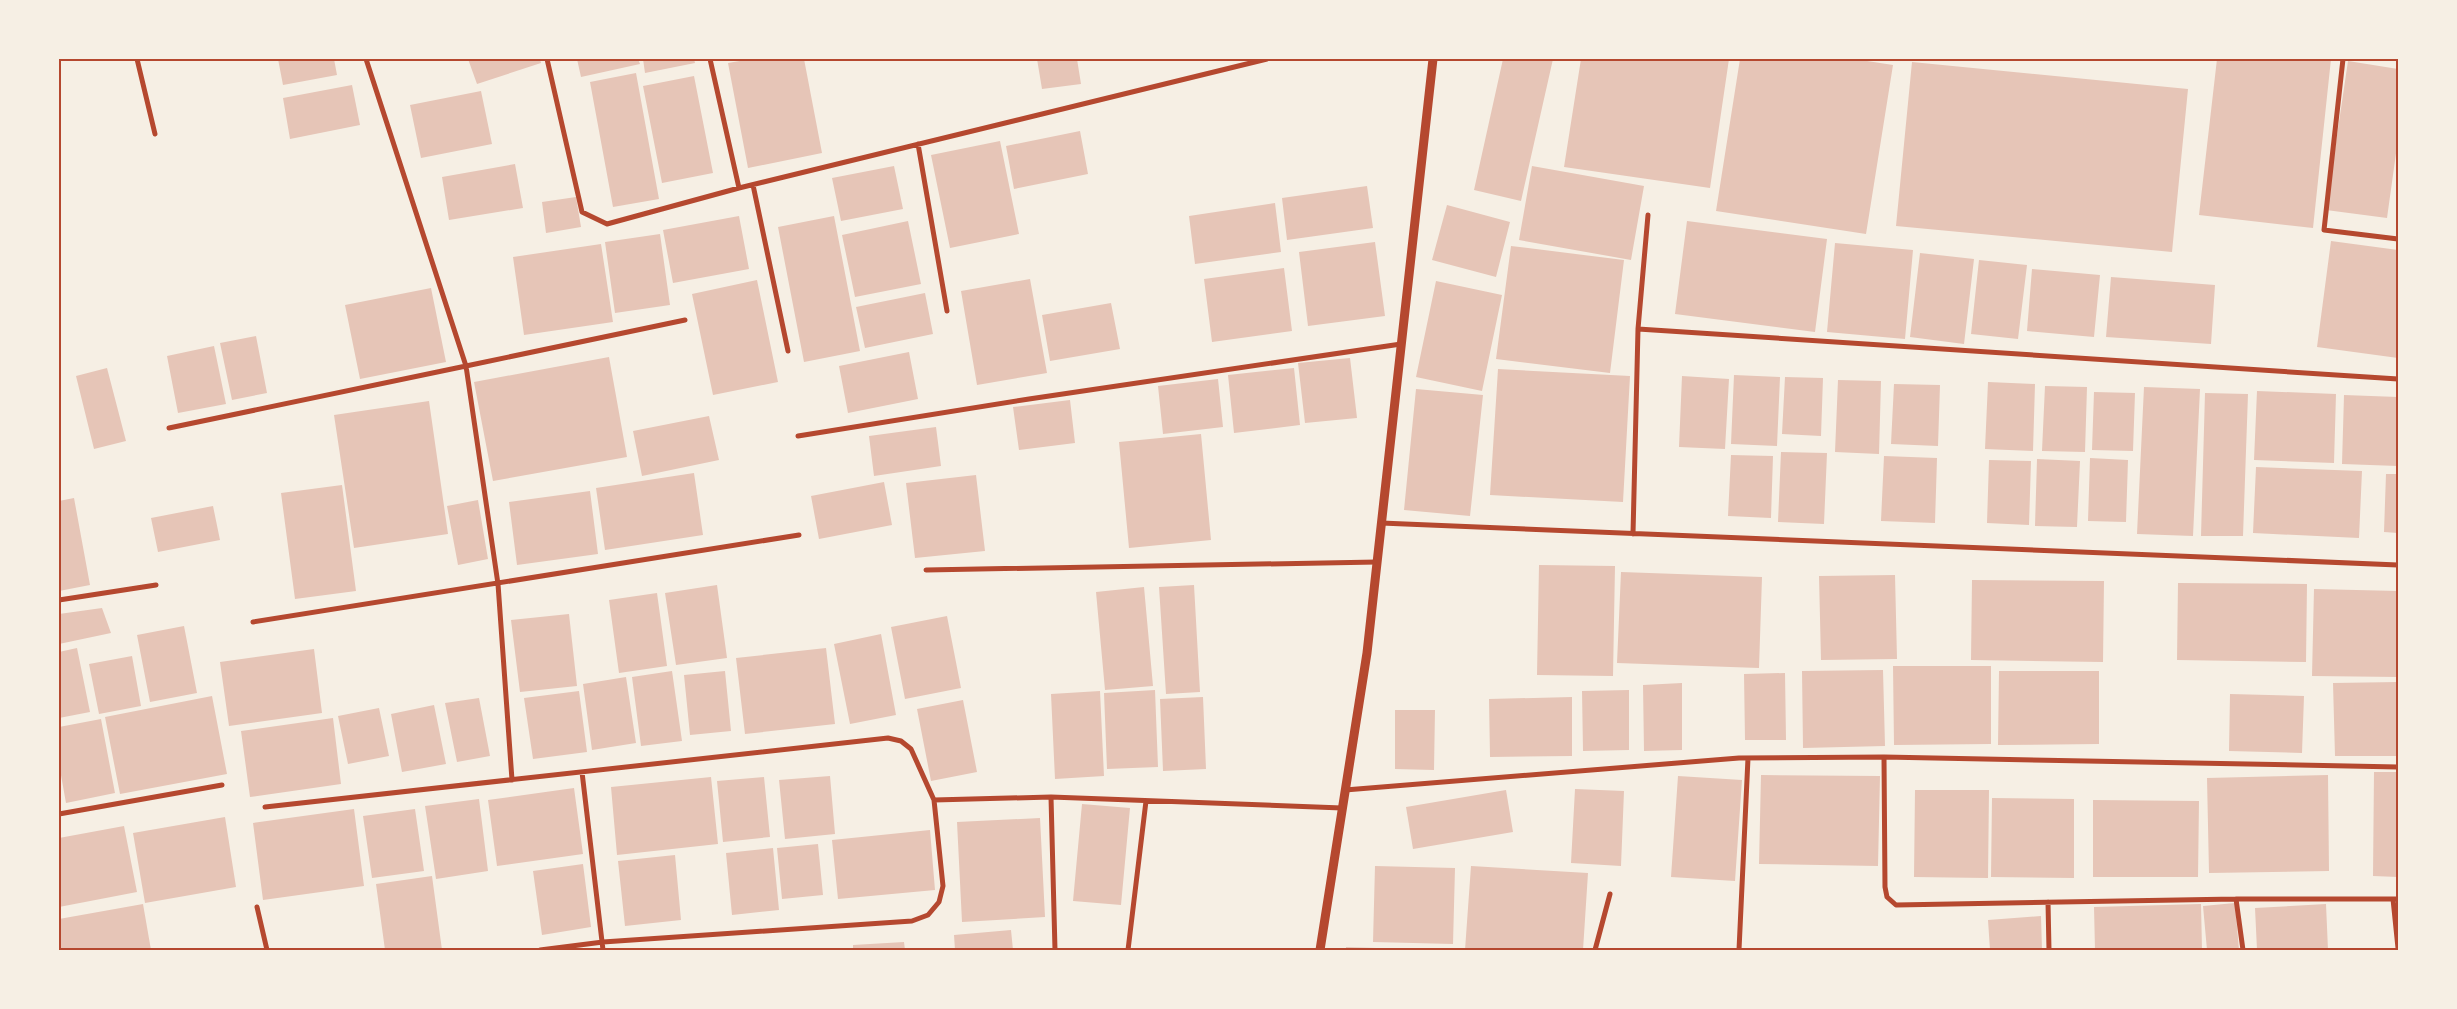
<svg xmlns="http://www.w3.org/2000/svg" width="2457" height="1009" font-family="Montserrat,sans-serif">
<rect width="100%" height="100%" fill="#f6efe4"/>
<path fill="#e6c5b7" d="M278 59H334L337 75 283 85Z
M468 59H540L541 63 477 84Z
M577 59H638L640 64 581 77Z
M643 59H694L695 63 645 73Z
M751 59H804L822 153 748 168 728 63Z
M1037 59H1077L1081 84 1042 89Z
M1503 59H1553L1521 201 1474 190Z
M1581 59H1729L1710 188 1564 167Z
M1740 59H1854L1893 65 1866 234 1716 211Z
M2217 59H2331L2313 228 2199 215Z
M2348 61 2398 69V139L2387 218 2326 210Z
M1912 62 2188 89 2172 252 1896 226Z
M636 73 659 199 613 207 590 82Z
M694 76 713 173 662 183 643 86Z
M352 85 360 125 290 139 283 98Z
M481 91 492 144 421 158 410 105Z
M1080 131 1088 174 1014 189 1006 146Z
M1000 141 1019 234 950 248 931 155Z
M515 164 523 208 449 220 442 177Z
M894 166 903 209 841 221 832 178Z
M1532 166 1644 186 1631 260 1519 240Z
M1367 186 1373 228 1287 240 1282 198Z
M576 197 581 227 546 233 542 202Z
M1275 203 1281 252 1195 264 1189 216Z
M1447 205 1510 222 1496 277 1432 260Z
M739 216 749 269 673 283 663 230Z
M834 216 860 351 804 362 778 227Z
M908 221 921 284 855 297 842 235Z
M1687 221 1827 239 1815 332 1675 314Z
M660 234 670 305 615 313 605 242Z
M2331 241 2398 250V358L2317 347Z
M1375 242 1385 316 1308 326 1299 252Z
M1835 243 1913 250 1905 339 1827 332Z
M601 244 613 322 524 335 513 257Z
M1511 246 1624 260 1610 373 1496 359Z
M1920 253 1974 259 1964 344 1910 337Z
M1979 260 2027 265 2018 339 1971 334Z
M1284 268 1292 331 1212 342 1204 279Z
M2032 269 2100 275 2094 337 2027 331Z
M2111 277 2215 285 2211 344 2106 337Z
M1030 279 1047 373 977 385 961 291Z
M757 280 778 382 713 395 692 294Z
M1436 281 1502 295 1482 391 1416 377Z
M431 288 446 362 360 379 345 305Z
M925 293 933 334 865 348 856 307Z
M1111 303 1120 349 1050 361 1042 315Z
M256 336 267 393 232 400 220 343Z
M214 346 226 404 178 413 167 356Z
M909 352 918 399 848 413 839 366Z
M609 357 627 457 493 481 474 382Z
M1350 358 1357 418 1305 423 1298 363Z
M107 368 126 441 94 449 76 376Z
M1294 368 1300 425 1234 433 1228 375Z
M1498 369 1630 376 1623 502 1490 495Z
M1734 375 1780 377 1777 446 1731 444Z
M1682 376 1729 379 1725 449 1679 447Z
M1785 377 1823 378 1821 436 1782 434Z
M1218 379 1223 427 1163 434 1158 386Z
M1838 380 1881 381 1879 454 1835 452Z
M1988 382 2035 384 2033 451 1985 449Z
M1894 384 1940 385 1938 446 1891 444Z
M2045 386 2087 387 2085 452 2042 451Z
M2144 387 2200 389 2193 536 2137 534Z
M1416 389 1483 395 1470 516 1404 510Z
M2257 391 2336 394 2334 463 2254 460Z
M2094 392 2135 393 2133 451 2092 450Z
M2205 393 2248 394 2243 536H2201Z
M2344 395 2398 397V466L2342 464Z
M1070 400 1075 443 1019 450 1013 407Z
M429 401 448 534 354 548 334 415Z
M709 416 719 460 642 476 633 431Z
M936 427 941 466 874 476 869 436Z
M1201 434 1211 540 1129 548 1119 442Z
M1781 452 1827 453 1824 524 1778 522Z
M1731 455 1773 456 1771 518 1728 516Z
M1884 456 1937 458 1935 523 1881 521Z
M2090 458 2128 460 2126 522 2088 521Z
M2037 459 2080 461 2077 527 2035 526Z
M1989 460 2031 461 2029 525 1987 523Z
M2256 467 2362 471 2359 538 2253 533Z
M694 473 703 535 605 550 596 488Z
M2386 474H2398V533L2384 532Z
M976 475 985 551 915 558 906 483Z
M884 482 892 525 819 539 811 496Z
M342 485 356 591 295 599 281 493Z
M590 491 598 554 517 565 509 502Z
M74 498 90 585 59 591V501Z
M478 500 488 559 458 565 447 506Z
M213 506 220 540 158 552 151 518Z
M1539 565 1615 566 1613 676 1537 675Z
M1621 572 1762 577 1759 668 1617 663Z
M1895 575 1897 659 1821 660 1819 576Z
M1972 580 2104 581 2103 662 1971 660Z
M2178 583 2307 584 2306 662 2177 660Z
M717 585 727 658 676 665 665 593Z
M1194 585 1200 692 1166 694 1159 587Z
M1144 587 1153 686 1105 690 1096 592Z
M2314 589 2398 591V677L2312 676Z
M657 593 667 666 619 673 609 600Z
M102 608 111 633 59 644V614Z
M569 614 577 686 520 692 511 620Z
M947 616 961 688 905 699 891 627Z
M184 626 197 693 150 702 137 635Z
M881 634 896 715 850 724 834 644Z
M77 648 90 712 59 718V652Z
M826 648 835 724 745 734 736 658Z
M314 649 322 713 229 726 220 662Z
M132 656 141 706 99 714 89 664Z
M1893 666H1991V744L1894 745Z
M1883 670 1885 746 1803 748 1802 671Z
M672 671 682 741 641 746 632 677Z
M725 671 731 731 690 735 684 675Z
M1999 671H2099V744L1998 745Z
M1785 673 1786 740H1745L1744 674Z
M626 677 636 743 592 750 583 684Z
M2398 682V756H2335L2333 683Z
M1682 683V750L1644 751 1643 685Z
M1155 690 1158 767 1107 769 1104 693Z
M1629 690V750L1583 751 1582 691Z
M579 691 587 752 533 759 524 698Z
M1100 691 1104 776 1055 779 1051 694Z
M2230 694 2304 696 2302 753 2229 751Z
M212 696 227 774 120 794 105 717Z
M1203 697 1206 769 1163 771 1160 699Z
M1572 697V756L1490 757 1489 699Z
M479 698 490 756 457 762 445 703Z
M963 700 977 772 931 781 917 709Z
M434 705 446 764 402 772 391 714Z
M379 708 389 756 348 764 338 716Z
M1395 710H1435L1434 770 1395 769Z
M333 718 341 784 250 797 241 731Z
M101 719 115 793 66 803 59 764V727Z
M2374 772H2398V877L2373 876Z
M1761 775 1880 776 1878 866 1759 864Z
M2328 775 2329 871 2209 873 2207 778Z
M830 776 835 834 785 839 779 780Z
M1678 776 1742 780 1735 881 1671 877Z
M711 777 718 844 617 855 611 787Z
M764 777 770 837 723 842 717 781Z
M574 788 583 854 497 866 488 800Z
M1575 789 1624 791 1621 866 1571 863Z
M1506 790 1513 832 1413 849 1406 807Z
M1915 790H1989L1988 878 1914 877Z
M1992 798 2074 799V878L1991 877Z
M479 799 488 871 436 879 425 806Z
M2093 800 2199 801 2198 877H2093Z
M1082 804 1130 808 1121 905 1073 901Z
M354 809 364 886 263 900 253 823Z
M415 809 424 871 372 878 363 816Z
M225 817 236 887 145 903 133 833Z
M1040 818 1045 917 962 922 957 822Z
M124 826 137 892 59 907V838Z
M930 830 935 890 838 899 832 840Z
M818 844 823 895 782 899 777 848Z
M773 848 779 910 732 915 726 853Z
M675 855 681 920 625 926 618 861Z
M583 864 591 927 542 935 533 871Z
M1375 866 1455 868 1453 944 1373 942Z
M1471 866 1588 873 1583 950H1465Z
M432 876 442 950H385L376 884Z
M2235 903 2239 950H2207L2203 906Z
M143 904 151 950H59V919Z
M2201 904 2202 950H2095L2094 907Z
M2326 904 2328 950H2257L2255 908Z
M2041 916 2042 950H1990L1988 920Z
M1011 930 1013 950H955L954 935Z
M904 942 905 950H853V945Z
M1346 947 1407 949V950H1346Z"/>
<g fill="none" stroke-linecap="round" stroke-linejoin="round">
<path stroke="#b5482f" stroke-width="5" d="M137 59 155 134
M547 59 582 212 607 224 739 188 1267 59
M710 59 739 188
M2343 59 2324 230 2398 239
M918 144 947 311
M753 185 788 351
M1638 329 2398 379
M169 428 466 366 366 59
M798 436 1029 399 1401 344
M1381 523 2398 565
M1633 534 1638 329 1648 215
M926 570 1377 562
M59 600 156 585
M253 622 799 535
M1884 757 1885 887 1887 897 1896 905 2236 899H2398
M582 772 603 950
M512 780 498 584 466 366 685 320
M1345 790 1739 758 1884 757 2398 767
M1051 797 1055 950
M934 800 1051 797 1342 808
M265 807 888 738 901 741 911 749 934 800 943 886 939 902 928 915 912 921 603 942 540 950
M59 814 222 785
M2236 899 2243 950
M2393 899 2398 948
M2048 902 2049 950
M257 907 267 950
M1128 950 1146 801
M1595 950 1610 894
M1739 950 1748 758"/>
<path stroke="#b5482f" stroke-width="9" d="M1320 950 1367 653 1433 59"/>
</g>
<rect width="2457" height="1009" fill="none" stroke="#f6efe4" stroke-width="120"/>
<rect x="60" y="60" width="2337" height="889" fill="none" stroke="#b5482f" stroke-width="2"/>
</svg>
